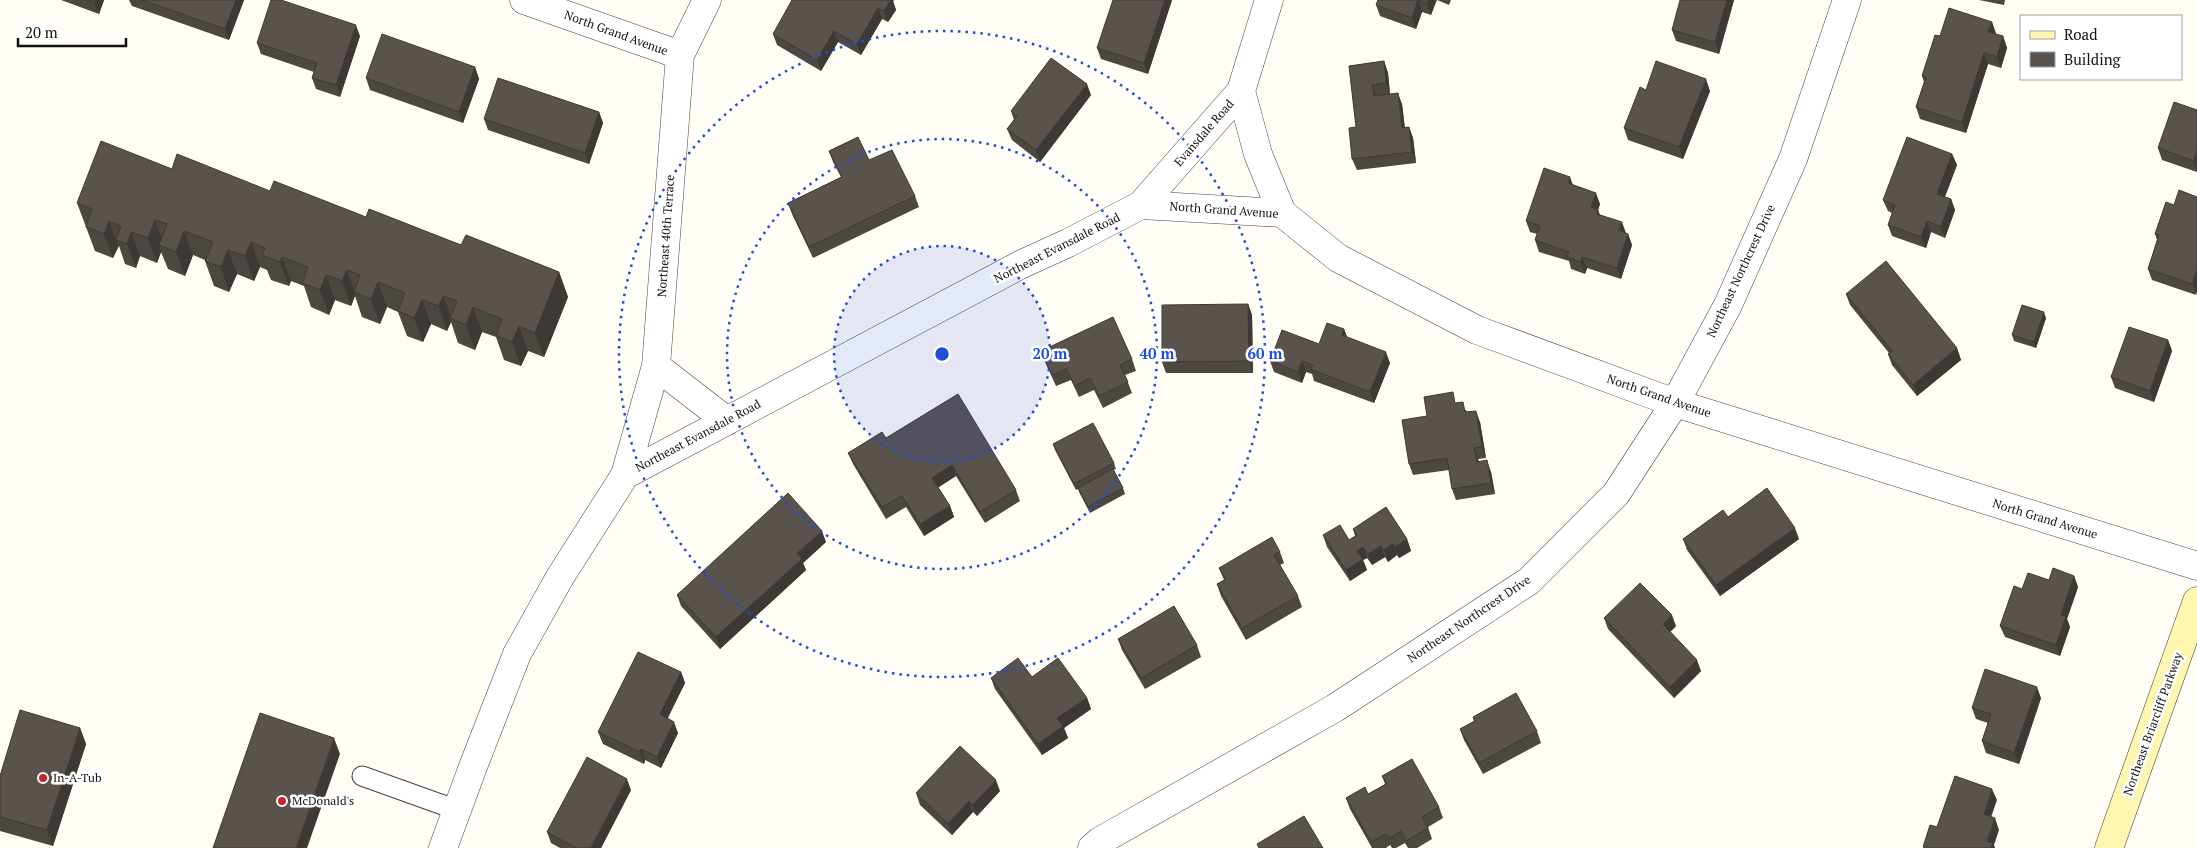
<svg xmlns="http://www.w3.org/2000/svg" width="2197" height="848" font-family="'PT Serif',serif">
<rect width="100%" height="100%" fill="#fffdf5"/>
<g fill="none" stroke-linecap="round" stroke-linejoin="round">
<defs>
<path id="service" d="M362 776 457 810"/>
<path id="minor" d="M524 0 680 55
M1241 91 1258 154 1282 213
M1141 205 1282 213 1338 258 1477 330 1675 403 2197 566
M656 366 727 421
M625 475 656 366 680 55 707 0
M443 848 474 764 517 654 560 577 625 475 1022 264 1068 243 1141 205 1241 91 1269 0
M1092 848 1100 841 1335 708 1529 581 1616 494 1675 403 1728 305 1793 159 1847 0"/>
<path id="secondary" d="M2109 848 2197 601"/>
</defs>
<use href="#service" stroke="#444" stroke-width="21"/>
<use href="#minor" stroke="#444" stroke-width="29"/>
<use href="#secondary" stroke="#333" stroke-width="29"/>
<use href="#service" stroke="#fff" stroke-width="19"/>
<use href="#minor" stroke="#fff" stroke-width="28"/>
<use href="#secondary" stroke="#fff6b0" stroke-width="28"/>
</g>
<path fill="#4d4742" d="M61 0H104L99 14Z
M129 0H244L229 40 132 6Z
M792 0H894L893 1 896 10 888 22 882 19 861 55 838 42 821 71 777 45 773 34Z
M1113 0H1172L1148 74 1101 59 1097 48Z
M1378 0H1451L1449 5 1437 0 1431 15 1422 12 1416 29 1380 16 1376 5Z
M1734 0 1719 54 1676 41 1672 30Z
M1979 0H2005L2004 5Z
M1992 22 1995 34 2003 36 2007 48 2001 68 1988 64 1966 133 1920 119 1916 107 1924 82 1922 76 1940 36Z
M360 36 340 97 316 89 312 78 314 72 261 54 257 43Z
M1384 61 1388 73 1390 94 1402 104 1405 128 1409 127 1413 138 1416 163 1357 170 1352 159 1356 127 1349 66Z
M475 67 479 79 463 123 370 90 366 78Z
M1710 91 1683 159 1628 140 1624 128Z
M1091 95 1040 162 1012 140 1007 129 1014 120 1011 111Z
M2197 110V172L2162 160 2158 148Z
M599 112 603 123 589 164 488 130 484 119Z
M829 151 869 160 915 196 919 207 813 258 792 214 788 203 841 177 833 162Z
M1952 154 1957 165 1945 197 1951 199 1955 210 1945 238 1931 232 1926 248 1892 236 1888 225 1892 213 1888 211 1883 200Z
M172 169 270 191 559 272 568 297 544 357 528 351 521 366 504 360 496 337 482 332 475 350 458 343 451 322 447 331 431 324 423 342 407 336 398 312 387 307 380 324 362 317 355 296 351 306 335 300 329 315 311 307 304 286 291 281 289 286 271 280 267 270 260 267 254 281 237 274 229 292 214 286 205 261V260L193 255 185 276 168 269 161 252 157 263 140 256 136 268 125 264 119 246 113 258 95 251 77 203Z
M1573 185 1600 204 1598 210 1600 215 1626 233 1628 234 1632 245 1621 279 1587 268 1585 274 1571 269 1569 261 1539 252 1535 240 1537 234 1530 232 1526 221Z
M2166 202 2196 295 2152 280 2148 269 2157 240 2155 234Z
M1846 294 1957 348 1961 360 1917 396 1892 365 1888 354 1889 353 1850 305Z
M1248 304 1252 315 1253 373H1166L1162 362Z
M2046 318 2036 348 2014 341 2012 335Z
M1344 329 1347 337 1390 363 1374 403 1314 381 1312 374 1306 372 1302 383 1274 372 1270 361 1319 344Z
M2168 340 2172 351 2154 402 2115 388 2111 377Z
M1041 351 1132 359 1136 371 1125 375 1132 393 1103 408 1094 390 1079 397 1071 380 1056 386 1045 362Z
M1457 403 1480 422 1486 458 1478 459 1479 462 1491 472 1495 494 1456 500 1452 489 1449 470 1413 475 1409 464 1427 416Z
M886 438 1016 490 1020 501 985 523 956 476 938 487 950 506 954 517 924 536 906 507 886 519 853 464 848 453Z
M1053 444 1114 463 1116 469 1113 470 1123 488 1125 494 1090 513 1080 494 1078 489 1076 490 1055 450Z
M1728 517 1799 539 1720 596 1687 550 1683 539Z
M1353 529 1407 539 1411 551 1399 558 1397 555 1388 562 1385 557 1372 565 1367 558 1363 560 1367 570 1350 581 1327 547 1323 535 1349 540 1355 536Z
M826 542 803 563 806 570 720 649 681 606 677 595Z
M1280 552 1284 563 1280 565 1298 596 1302 607 1246 640 1221 596 1217 584 1224 580 1219 568Z
M2074 576 2078 587 2067 619 2070 627 2060 656 2005 637 2000 626 2022 589 2049 580Z
M1604 618 1676 626 1670 632 1701 671 1674 698 1608 629Z
M1118 639 1197 645 1201 657 1145 689 1122 650Z
M681 672 685 683 667 718 678 733 661 768 645 760 644 764 603 744 598 732Z
M1032 677 1087 698 1091 709 1064 728 1068 738 1042 755 995 689 991 678Z
M2041 698 2019 764 1986 753 1982 741 1988 723 1976 719 1972 708Z
M1473 717 1537 731 1541 743 1483 774 1464 740 1460 729 1474 721Z
M80 728 86 744 53 846 0 831V776Z
M1382 776 1439 807 1443 818 1428 827 1432 839 1417 848H1408L1405 843 1396 848H1392L1390 845 1386 848H1372L1350 809 1346 798 1368 794 1385 784Z
M631 790 601 848H560L551 843 547 832Z
M1000 791 977 816 973 812 952 835 920 805 916 793Z"/>
<path fill="#3f3936" d="M96 0H104L99 14 94 3Z
M236 0H244L229 40 225 29Z
M888 0H894L893 1 896 10 888 22 884 11Z
M1165 0H1172L1148 74 1144 63Z
M1418 0 1422 12 1416 29 1412 18Z
M1428 0H1436L1431 15 1427 4Z
M1727 0H1734L1719 54 1715 42Z
M878 8 882 19 861 55 857 44Z
M1992 22 1996 33 1992 43 1988 32Z
M356 25 360 36 340 97 336 85Z
M834 31 838 42 821 71 817 60Z
M2003 36 2007 48 2001 68 1997 57Z
M1984 53 1988 64 1966 133 1962 122Z
M1384 61 1388 73 1390 94 1386 83Z
M475 67 479 79 463 123 459 112Z
M1706 79 1710 91 1683 159 1679 147Z
M1087 84 1091 95 1040 162 1036 150Z
M1372 85 1376 96H1374Z
M1398 93 1402 104 1406 140 1402 128Z
M599 112 603 123 589 164 585 153Z
M1409 127 1413 138 1416 163 1412 152Z
M2197 151V170L2194 161Z
M1952 154 1957 165 1941 206 1937 194Z
M1570 177 1574 188 1568 183Z
M1596 193 1600 204 1598 210 1602 221 1591 207Z
M1951 199 1955 210 1945 238 1941 227Z
M155 220 164 244 159 245 161 252 157 263 148 238Z
M109 221 118 246 113 258 104 234Z
M1927 221 1931 232 1926 248 1921 237Z
M1622 222 1626 233 1619 230Z
M184 231 193 255 185 276 176 252Z
M131 232 140 256 136 268 127 244Z
M1628 234 1632 245 1621 279 1617 268Z
M251 242 260 267 254 281 245 256Z
M228 250 237 274 229 292 221 267Z
M282 257 291 281 289 286 280 262Z
M1582 257 1587 268 1585 274 1581 262Z
M2197 269V292L2196 295 2192 284Z
M347 270 355 293 354 292 355 296 351 306 342 281Z
M559 272 568 297 544 357 535 333Z
M326 275 335 300 329 315 320 290Z
M378 282 387 307 380 324 371 299Z
M443 296 452 319 450 318 451 322 447 331 439 306Z
M422 300 431 324 423 342 414 318Z
M1248 304 1252 315 1253 373 1249 361Z
M473 307 482 332 475 350 466 325Z
M2044 312 2046 318 2036 348 2034 342Z
M519 326 528 351 521 366 512 342Z
M1344 329 1348 340 1342 335Z
M2168 340 2172 351 2154 402 2150 391Z
M1957 348 1961 360 1917 396 1913 385Z
M1386 352 1390 363 1374 403 1370 392Z
M1302 361 1306 372 1302 383 1298 372Z
M1476 411 1480 422 1486 458 1482 447Z
M1474 448 1478 459 1481 473 1477 462Z
M1487 460 1491 472 1495 494 1491 483Z
M952 465 956 476 936 489 932 478Z
M950 506 954 517 924 536 920 524Z
M1795 528 1799 539 1720 596 1716 585Z
M822 531 826 542 803 563 806 570 720 649 716 637 797 553Z
M1407 539 1411 551 1399 558 1395 547Z
M1393 544 1397 555 1388 562 1384 550Z
M1381 546 1385 557 1372 565 1368 554Z
M1363 547 1367 558 1363 560 1367 570 1350 581 1346 570 1357 551Z
M2074 576 2078 587 2067 619 2070 627 2060 656 2056 645 2061 615Z
M1672 615 1676 626 1667 635 1663 624Z
M1697 660 1701 671 1674 698 1670 687Z
M681 672 685 683 664 726 660 714Z
M2037 687 2041 698 2019 764 2014 753Z
M1087 698 1091 709 1064 728 1068 738 1042 755 1038 744 1057 718Z
M674 722 678 733 661 768 657 757Z
M80 728 86 744 53 846 47 830Z
M334 738 340 754 307 848H296Z
M641 749 645 760 644 764 640 752Z
M627 779 631 790 601 848H591Z
M996 780 1000 791 977 816 973 805Z
M1992 789 1997 800 1988 826 1984 814Z
M969 801 973 812 952 835 948 824Z
M1995 818 1999 830 1994 845 1995 848H1990L1987 841Z"/>
<path fill="#5a524d" stroke="#3f3936" d="M87 0H96L94 3Z
M142 0H236L225 29Z
M271 0H281L356 25 336 85 312 78 317 63 257 43Z
M792 0H891L884 11 878 8 857 44 834 31 817 60 773 34Z
M1113 0H1165L1144 63 1097 48Z
M1378 0H1428L1427 4 1418 0 1412 18 1376 5Z
M1680 0H1727L1715 42 1672 30Z
M1949 8 1992 22 1988 32 2003 36 1997 57 1984 53 1962 122 1916 107 1926 77 1922 76 1935 35 1940 36Z
M382 34 475 67 459 112 366 78Z
M1051 58 1087 84 1036 150 1007 129 1017 116 1011 111Z
M1384 61 1386 83 1372 85 1374 96 1398 93 1402 128 1409 127 1412 152 1352 159 1349 128 1356 127 1349 66Z
M1656 61 1706 79 1679 147 1624 128 1640 87 1646 90Z
M498 78 599 112 585 153 484 119Z
M2174 102 2197 110V151L2194 161 2158 148Z
M858 137 869 160 892 150 915 196 809 247 788 203 842 177 829 151Z
M1907 137 1952 154 1937 194 1951 199 1941 227 1927 221 1921 237 1888 225 1895 205 1883 200Z
M101 141 172 169 177 154 270 191 274 181 366 217 369 209 461 245 466 235 559 272 535 333 519 326 512 342 496 335 502 319 473 307 466 325 450 318 457 301 443 296 439 306 422 300 414 318 398 311 405 293 378 282 371 299 354 292 360 275 347 270 342 281 326 275 320 290 302 283 308 267 282 257 280 262 262 255 265 248 251 242 245 256 228 250 221 267 205 261 213 242 184 231 176 252 159 245 167 224 155 220 148 238 131 232 127 244 116 240 121 226 109 221 104 234 86 227 92 209 77 203Z
M1544 168 1570 177 1568 183 1596 193 1591 207 1598 210 1597 214 1622 222 1619 230 1628 234 1617 268 1582 257 1581 262 1567 257 1569 252 1535 240 1540 226 1526 221Z
M2179 190 2197 197V269L2192 284 2148 269 2159 235 2155 234 2166 202 2174 205Z
M1886 261 1957 348 1913 385 1888 354 1892 351 1846 294Z
M1248 304 1249 361 1162 362V305Z
M2022 305 2044 312 2034 342 2012 335Z
M1113 317 1132 359 1120 365 1128 382 1099 396 1090 378 1075 386 1066 369 1052 375 1041 351Z
M1327 323 1344 329 1342 335 1386 352 1370 392 1310 369 1313 365 1302 361 1298 372 1270 361 1282 330 1319 344Z
M2129 327 2168 340 2150 391 2111 377Z
M1453 392 1455 403 1463 402 1465 412 1476 411 1482 447 1474 448 1477 462 1487 460 1491 483 1452 489 1447 458 1409 464 1402 420 1427 416 1424 397Z
M958 394 1016 490 980 512 952 465 932 478 950 506 920 524 902 496 882 507 848 453 882 432 886 438Z
M1093 423 1114 463 1074 484 1053 444Z
M1113 469 1123 488 1088 507 1078 488Z
M1767 488 1795 528 1716 585 1683 539 1723 510 1728 517Z
M788 493 822 531 797 553 802 559 716 637 677 595Z
M1386 507 1407 539 1395 547 1393 544 1384 550 1381 546 1368 554 1363 547 1357 551 1363 559 1346 570 1323 535 1340 525 1349 540 1357 535 1353 529Z
M1272 537 1280 552 1274 555 1298 596 1242 628 1217 584 1226 579 1219 568Z
M2053 568 2074 576 2061 615 2066 616 2056 645 2000 626 2014 586 2022 589 2028 573 2049 580Z
M1640 583 1672 615 1663 624 1697 660 1670 687 1604 618Z
M1174 606 1197 645 1141 678 1118 639Z
M638 652 681 672 660 714 674 722 657 757 641 749 640 752 598 732Z
M1018 658 1032 677 1058 658 1087 698 1057 718 1063 726 1038 744 991 678Z
M1985 669 2037 687 2014 753 1982 741 1991 714 1972 708Z
M1516 693 1537 731 1479 763 1460 729 1475 721 1473 717Z
M20 710 80 728 47 830 0 817V776Z
M260 713 334 738 296 848H213Z
M960 746 996 780 973 805 969 801 948 824 916 793Z
M587 757 627 779 591 848H576L547 832Z
M1412 759 1439 807 1422 817 1428 828 1406 841 1401 831 1389 838 1386 834 1371 842 1346 798 1365 787 1368 794 1387 784 1382 776Z
M1955 776 1992 789 1984 814 1995 818 1987 841 1993 843 1991 848H1925L1923 847 1930 825 1937 827Z
M1304 816 1323 848H1259L1257 844Z"/>
<circle cx="942" cy="354" r="108" fill="#1d4ed8" fill-opacity=".12"/>
<g fill="none" stroke="#1d4ed8" stroke-width="2.5" stroke-dasharray="2.5 5">
<circle cx="942" cy="354" r="108"/>
<circle cx="942" cy="354" r="215"/>
<circle cx="942" cy="354" r="323"/>
</g>
<g fill="#c4262e" stroke="#fff" stroke-width="2">
<circle cx="43" cy="778" r="5"/>
<circle cx="282" cy="801" r="5"/>
</g>
<g text-anchor="middle" stroke-width="5" stroke-linejoin="round" paint-order="stroke">
<g font-size="12" fill="#111" stroke="#fff">
<text transform="translate(616 33) rotate(20)" y="4">North Grand Avenue</text>
<text transform="translate(1204 133) rotate(-49)" y="4">Evansdale Road</text>
<text transform="translate(1224 210) rotate(4)" y="4">North Grand Avenue</text>
<text transform="translate(666 236) rotate(-86)" y="4">Northeast 40th Terrace</text>
<text transform="translate(1057 248) rotate(-27)" y="4">Northeast Evansdale Road</text>
<text transform="translate(1741 271) rotate(-65)" y="4">Northeast Northcrest Drive</text>
<text transform="translate(1659 396) rotate(19)" y="4">North Grand Avenue</text>
<text transform="translate(698 436) rotate(-28)" y="4">Northeast Evansdale Road</text>
<text transform="translate(2045 519) rotate(17)" y="4">North Grand Avenue</text>
<text transform="translate(1469 619) rotate(-34)" y="4">Northeast Northcrest Drive</text>
<text transform="translate(2153 724) rotate(-70)" y="4">Northeast Briarcliff Parkway</text>
</g>
<g font-size="12" fill="#111" stroke="#fff" text-anchor="start">
<text x="53" y="782">In-A-Tub</text>
<text x="292" y="805">McDonald's</text>
</g>
</g>
<circle cx="942" cy="354" r="8" fill="#1d4ed8" stroke="#fff" stroke-width="2.5"/>
<g font-size="15" text-anchor="middle" font-weight="bold" fill="#1d4ed8" stroke="#fff" stroke-width="5" stroke-linejoin="round" paint-order="stroke">
<text x="1050" y="359">20 m</text>
<text x="1157" y="359">40 m</text>
<text x="1265" y="359">60 m</text>
</g>
<rect x="2020" y="15" width="162" height="65" fill="#ffffff" stroke="#a0a0a0"/>
<rect x="2030" y="31" width="25" height="8" fill="#fff6b0" stroke="#a0a0a0"/>
<text x="2064" y="40" font-size="15" fill="#111111">Road</text>
<rect x="2030" y="52" width="25" height="15" fill="#5a524d" stroke="#a0a0a0"/>
<text x="2064" y="65" font-size="15" fill="#111111">Building</text>
<path d="M18 38v8h108v-8" fill="none" stroke="#111111" stroke-width="2.5"/>
<text x="25" y="38" font-size="15" fill="#111111" stroke="#ffffff" stroke-width="4" paint-order="stroke">20 m</text>
</svg>
